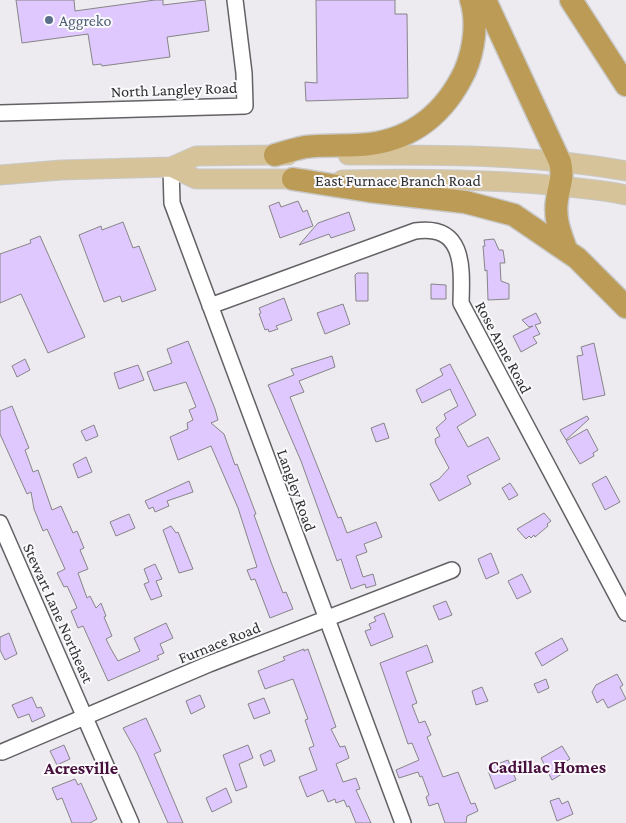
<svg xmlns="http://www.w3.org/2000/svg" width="626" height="823" font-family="'Crimson Pro',serif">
<rect width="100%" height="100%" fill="#edebef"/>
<path fill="#dec8fd" stroke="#878588" d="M16 0H74L75 11 155 0H163V5L205 0 209 31 167 37 170 57 102 66 101 64 93 65 88 34 22 43Z
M316 0H395V14H407L408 98 306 101 305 82 317 83Z
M298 201 303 212 307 210 313 226 280 238 269 206 279 202 281 207Z
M349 212 355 230 331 238 329 234 299 245 318 223Z
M123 222 133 248 139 246 156 290 122 302 120 296 104 302 79 235 101 226 102 230Z
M40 236 85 337 48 353 21 294 0 303V254L31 243 30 240Z
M494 239 499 250H503L505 263H500L501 281 509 284V299L488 300 487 270 485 271 483 246H485L484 240Z
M357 273H368V301H356L355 275Z
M431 284 446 285V299H431Z
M284 298 292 320 276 326 278 329 269 332 268 329 265 330 259 314 261 313 259 308Z
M343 304 350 324 325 334 317 313Z
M536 313 541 323 535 325 540 334 533 337 537 343 521 352 513 336 533 326 529 327 522 320Z
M188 341 215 409 218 420 211 423 224 434 235 465 237 464 256 514 254 515 271 562 283 593 286 592 293 609 270 618 255 579 251 580 247 570 257 567 238 508 211 446 178 460 170 437 188 429 187 423 193 420 189 410 196 407 186 382 154 391 147 372 172 363 167 349Z
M594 343 605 395 583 400 577 356 583 355 581 347Z
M332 356 335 367 299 381 304 392 290 397 338 518 341 517 347 533 376 522 382 537 364 544 367 552 356 556 363 577 373 574 376 585 366 588 365 584 351 589 341 559 337 561 301 461 268 385 294 375 291 369Z
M25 359 30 370 17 377 12 366Z
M450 364 476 415 457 427 468 447 488 437 500 459 467 476 471 484 439 501 430 484 439 479 449 468 436 444 435 439 440 436 436 428 446 419 444 414 458 406 450 389 422 403 416 390 443 375 440 369Z
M138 365 144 380 119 389 114 373Z
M12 406 29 448 25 450 33 472 38 470 52 510 61 506 73 533 77 531 84 548 80 550 88 569 78 573 87 598 90 596 96 608 101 603 106 616 104 617 112 636 106 639 111 649 118 661 140 651 134 638 166 623 173 638 160 644 164 653 157 656 159 659 108 681 83 626 78 628 71 611 77 608 75 603 67 586 64 587 57 573 65 569 47 529 43 531 34 509 31 492 27 494 0 434V411Z
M587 416 589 419 566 440 560 430Z
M384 423 389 438 376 442 371 428Z
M94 425 98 436 86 441 81 431Z
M587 429 598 450 593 453 594 456 580 464 566 441Z
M86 457 92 472 78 478 73 464Z
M606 476 620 502 605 510 592 484Z
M189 481 193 492 167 501 169 506 155 512 153 507 149 509 145 501Z
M510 483 518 495 509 500 502 488Z
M544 513 551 521 547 524 548 526 535 537 534 535 531 538 529 536 526 539 517 529Z
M129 514 135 528 116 536 110 522Z
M171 526 176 533 178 532 193 569 179 573 163 530Z
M491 553 499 573 486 579 478 559Z
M155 564 162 579 156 581 162 596 151 600 144 584 149 582 144 569Z
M522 574 531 592 517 599 508 581Z
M446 601 452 615 439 620 433 606Z
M384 613 393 637 371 646 365 631 371 629 369 624 376 621 374 617Z
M9 633 17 654 5 660 0 650V637Z
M562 638 568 650 542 666 535 653Z
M427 645 433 662 406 672 417 703 412 705 419 723 425 721 431 735 427 737 443 777 458 772 471 804 475 803 478 811 467 816 466 823H445L438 803 429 806 426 797 429 795 422 776 420 777 418 772 399 778 396 770 419 760 412 743 408 744 380 663Z
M304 649V651L308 649 336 727 331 729 340 747 345 746 349 758 336 764 343 782 356 778 360 789 356 790 371 823H356L349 806 347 807 344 800 336 803 335 799 328 802 323 790 307 797 299 777 317 770 309 748 314 746 305 720 308 719 293 679 265 689 258 671 285 660 283 657Z
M617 674 623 685 620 687 626 699 608 708 603 699 597 703 592 692 596 685Z
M546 679 549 688 538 693 534 684Z
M482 687 488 701 476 705 472 691Z
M200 695 205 707 191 714 186 701Z
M32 697 37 708 41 707 45 716 32 722 29 714 18 718 12 705Z
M264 698 270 713 254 719 248 704Z
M146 718 161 751 154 754 183 823H168L137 753 123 728Z
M64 745 70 759 57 765 50 751Z
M248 745 253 758 239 764 247 787 236 791 223 755Z
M562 746 570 759 558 766 562 774 552 780 541 758Z
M271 750 275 761 264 766 260 755Z
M508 760 516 780 495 789 487 768Z
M75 779 78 785 81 783 97 819 90 823H72L62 798 57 800 52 788Z
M226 788 232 802 212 812 206 798Z
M559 798 562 804 568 801 573 814 557 821 550 801Z"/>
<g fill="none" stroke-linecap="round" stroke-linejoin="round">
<defs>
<path id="minor" d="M0 113 245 106 244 73 235 0
M171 167 172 203 403 823
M210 306 415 231C465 224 462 267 461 303L626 613
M0 523 131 823
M2 752 209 664 452 570"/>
<path id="major" d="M348 155C441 155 534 154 626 171
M171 167 196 179H307
M0 175 61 170 171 167 196 156 288 155
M342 180C416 178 488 179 561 186 583 189 604 190 626 195"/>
<path id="highway" d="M485 0 560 162C564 179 559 184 557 200 554 218 560 233 566 249
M571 0 626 85
M275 155C285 152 295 149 305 147 326 144 348 147 370 144 415 138 446 111 465 71 474 50 478 22 471 0
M293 179 369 191 465 202 514 215 577 258 626 307"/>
</defs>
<use href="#minor" stroke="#626164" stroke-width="18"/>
<use href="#major" stroke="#c9c9c9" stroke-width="21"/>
<use href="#highway" stroke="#c9c9c9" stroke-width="25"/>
<use href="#minor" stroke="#fff" stroke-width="15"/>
<use href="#major" stroke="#d6c399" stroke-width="19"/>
<use href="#highway" stroke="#bb9b55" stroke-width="22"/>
</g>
<circle fill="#5c6f8a" stroke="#faf9fc" stroke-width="2" cx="49" cy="20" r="5"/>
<g text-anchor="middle" stroke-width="4" stroke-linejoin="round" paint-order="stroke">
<g font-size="16" fill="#4e5e75" stroke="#faf9fc" text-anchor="start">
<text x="59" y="26">Aggreko</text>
</g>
<g font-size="16" fill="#2f2f30" stroke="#faf9fc">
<text transform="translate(174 89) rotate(-2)" y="6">North Langley Road</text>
<text x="398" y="186">East Furnace Branch Road</text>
<text transform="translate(504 347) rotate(62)" y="6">Rose Anne Road</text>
<text transform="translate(297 490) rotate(70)" y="6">Langley Road</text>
<text transform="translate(59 613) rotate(66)" y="6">Stewart Lane Northeast</text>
<text transform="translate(219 642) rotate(-22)" y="6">Furnace Road</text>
</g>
<g font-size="18" font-weight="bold" fill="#460f3b" stroke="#faf9fc">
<text x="547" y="773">Cadillac Homes</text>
<text x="81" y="774">Acresville</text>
</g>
</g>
</svg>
